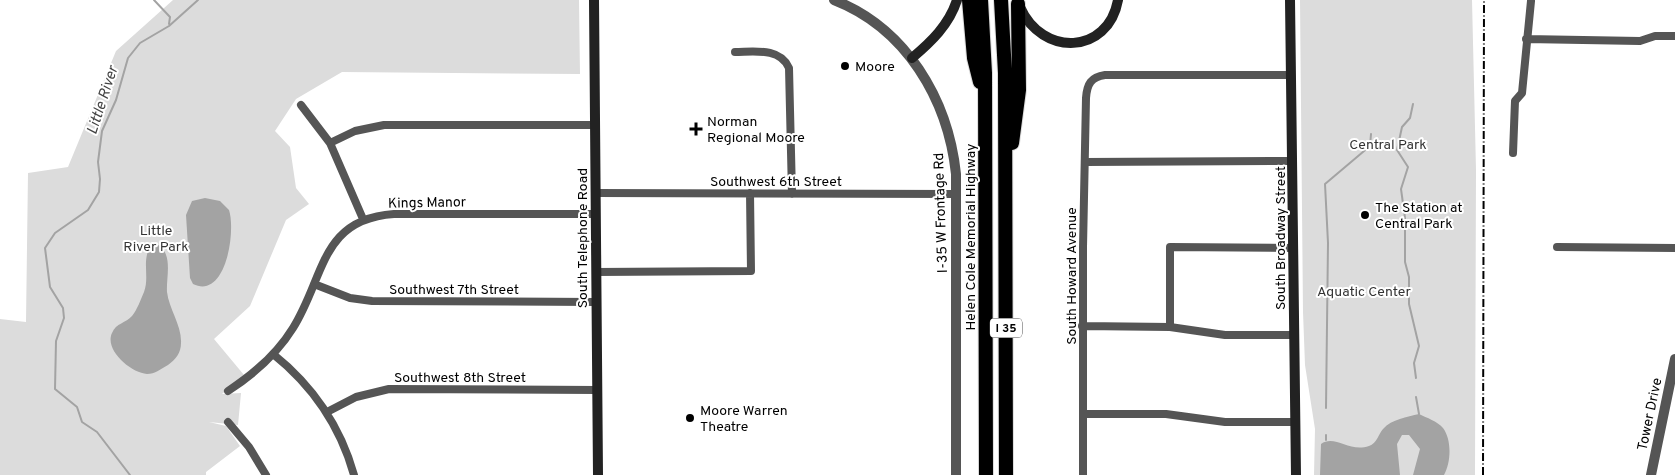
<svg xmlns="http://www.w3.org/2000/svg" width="1675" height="475" font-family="Overpass,sans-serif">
<rect width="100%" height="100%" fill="#fff"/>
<path fill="#dcdcdc" d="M173 0H579L580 74 342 72 296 99 275 131 290 147 296 188 309 204 286 220 250 306 214 339 244 375 222 394 241 393 238 425 209 422 226 426 240 446 206 472V475H0V319L26 322 28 173 68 167 116 51Z
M1300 0H1472L1476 170 1475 475H1314L1315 429 1305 365 1303 312Z"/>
<path fill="#a3a3a3" d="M205 198 220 201 229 210C236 231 226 300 193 284L190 278 186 215 192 201Z
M156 244C174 252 166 277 167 292 169 309 182 326 181 343 181 353 176 359 168 365 161 369 155 374 147 374 131 373 104 350 112 333 116 323 126 323 132 316 137 310 141 299 144 292 150 276 141 261 151 245Z
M1419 414C1427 418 1437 421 1443 428 1452 440 1451 462 1444 475H1413L1420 449 1409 435H1402L1397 444 1400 475H1320L1321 444C1335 434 1349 453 1369 446 1377 443 1378 435 1383 429 1392 419 1407 417 1419 414Z"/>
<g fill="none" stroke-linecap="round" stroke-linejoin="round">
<path stroke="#a3a3a3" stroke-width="2" d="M154 0 170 17 169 24
M1413 104 1410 118 1402 127 1397 150 1408 167 1401 189 1405 218V262L1409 277V304L1419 346 1414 363 1416 378
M1416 397 1419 414
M1326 408 1328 243 1325 184 1370 146 1371 134
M1326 440V435
M130 475 97 432 82 422 77 407 55 389 56 341 64 318 63 308 50 287 45 248 55 233 88 210 99 192 100 179 98 162 102 131 116 100 128 58 140 43 169 26 198 0"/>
<defs>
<path id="motorway" d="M969 0 974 58 980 82
M981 0 985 73 986 475
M1001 0 1005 73 1006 475
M1012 143 1019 90 1018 4"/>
</defs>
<use href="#motorway" stroke="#dbdbdb" stroke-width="16"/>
<path stroke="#555" stroke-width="8" d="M1526 39 1640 41 1655 36H1675
M735 52C753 52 780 47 789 68L792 194
M301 105 330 143 363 219
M330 143 355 131 384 125H595
M1513 153 1515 101 1522 93 1531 1
M1085 162 1293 161
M596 193 956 194
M1557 247 1675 248
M596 272 751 271 750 193
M314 284 350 298 372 301 596 302
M1082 326 1170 327 1225 335H1294
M1170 327V247L1294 248
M273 354C313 386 340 425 354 475
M228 391C254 374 277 354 293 328 325 277 320 219 394 214H596
M327 412 356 397 389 389 597 390
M1083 414H1166L1225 422H1295
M228 422 249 447 266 475
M1083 475V247L1086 98C1087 84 1091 77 1105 75H1291"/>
<path stroke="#555" stroke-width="10" d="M834 0C906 28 948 99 956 174V475
M1651 475 1675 359"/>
<path stroke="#222" stroke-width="10" d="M594 0 598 475
M1290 0 1296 475
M1020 7C1042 57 1108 55 1118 0
M912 58C931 42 949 25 957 0"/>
<use href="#motorway" stroke="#000" stroke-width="14"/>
<path stroke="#000" stroke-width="2" stroke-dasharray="8 2.5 1 2.5" stroke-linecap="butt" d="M1483 475 1484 0"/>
</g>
<g fill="#000" stroke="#fff" stroke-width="2">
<circle cx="845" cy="66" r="5"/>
<path d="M693.5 121.5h5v5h5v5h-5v5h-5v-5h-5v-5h5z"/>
<circle cx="1365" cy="215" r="5"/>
<circle cx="690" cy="418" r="5"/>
</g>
<g text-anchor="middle" stroke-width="4" stroke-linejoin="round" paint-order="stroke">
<rect fill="#fff" stroke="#4c4c4c" stroke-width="1" x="990" y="318.5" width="32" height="19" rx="4"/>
<g font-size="12" font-weight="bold" fill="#000">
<text x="1006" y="332">I 35</text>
</g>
<g font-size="14" fill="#000" stroke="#fff" text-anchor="start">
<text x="855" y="71">Moore</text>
<text x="707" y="126">Norman<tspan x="707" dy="16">Regional Moore</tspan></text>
<text x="1375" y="212">The Station at<tspan x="1375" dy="16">Central Park</tspan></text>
<text x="700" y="415">Moore Warren<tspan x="700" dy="16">Theatre</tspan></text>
</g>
<g font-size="14" fill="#333" stroke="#fff">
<text x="1388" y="149">Central Park</text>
<text x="156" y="235">Little<tspan x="156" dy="16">River Park</tspan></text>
<text x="1364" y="296">Aquatic Center</text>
</g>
<g font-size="14" fill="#000" stroke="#fff">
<text x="776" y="186">Southwest 6th Street</text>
<text transform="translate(427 202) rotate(-1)" y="5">Kings Manor</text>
<text transform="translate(940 213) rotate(-92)" y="5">I-35 W Frontage Rd</text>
<text transform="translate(970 237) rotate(-90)" y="5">Helen Cole Memorial Highway</text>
<text transform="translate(582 238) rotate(-90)" y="5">South Telephone Road</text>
<text transform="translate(1280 238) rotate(-90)" y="5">South Broadway Street</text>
<text transform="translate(1071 276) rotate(-90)" y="5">South Howard Avenue</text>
<text x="454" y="294">Southwest 7th Street</text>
<text x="460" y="382">Southwest 8th Street</text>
<text transform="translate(1649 414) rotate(-78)" y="5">Tower Drive</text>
</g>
<g font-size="15" font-style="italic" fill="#444" stroke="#fff">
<text transform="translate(102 100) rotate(-72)" y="5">Little River</text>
</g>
</g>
</svg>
